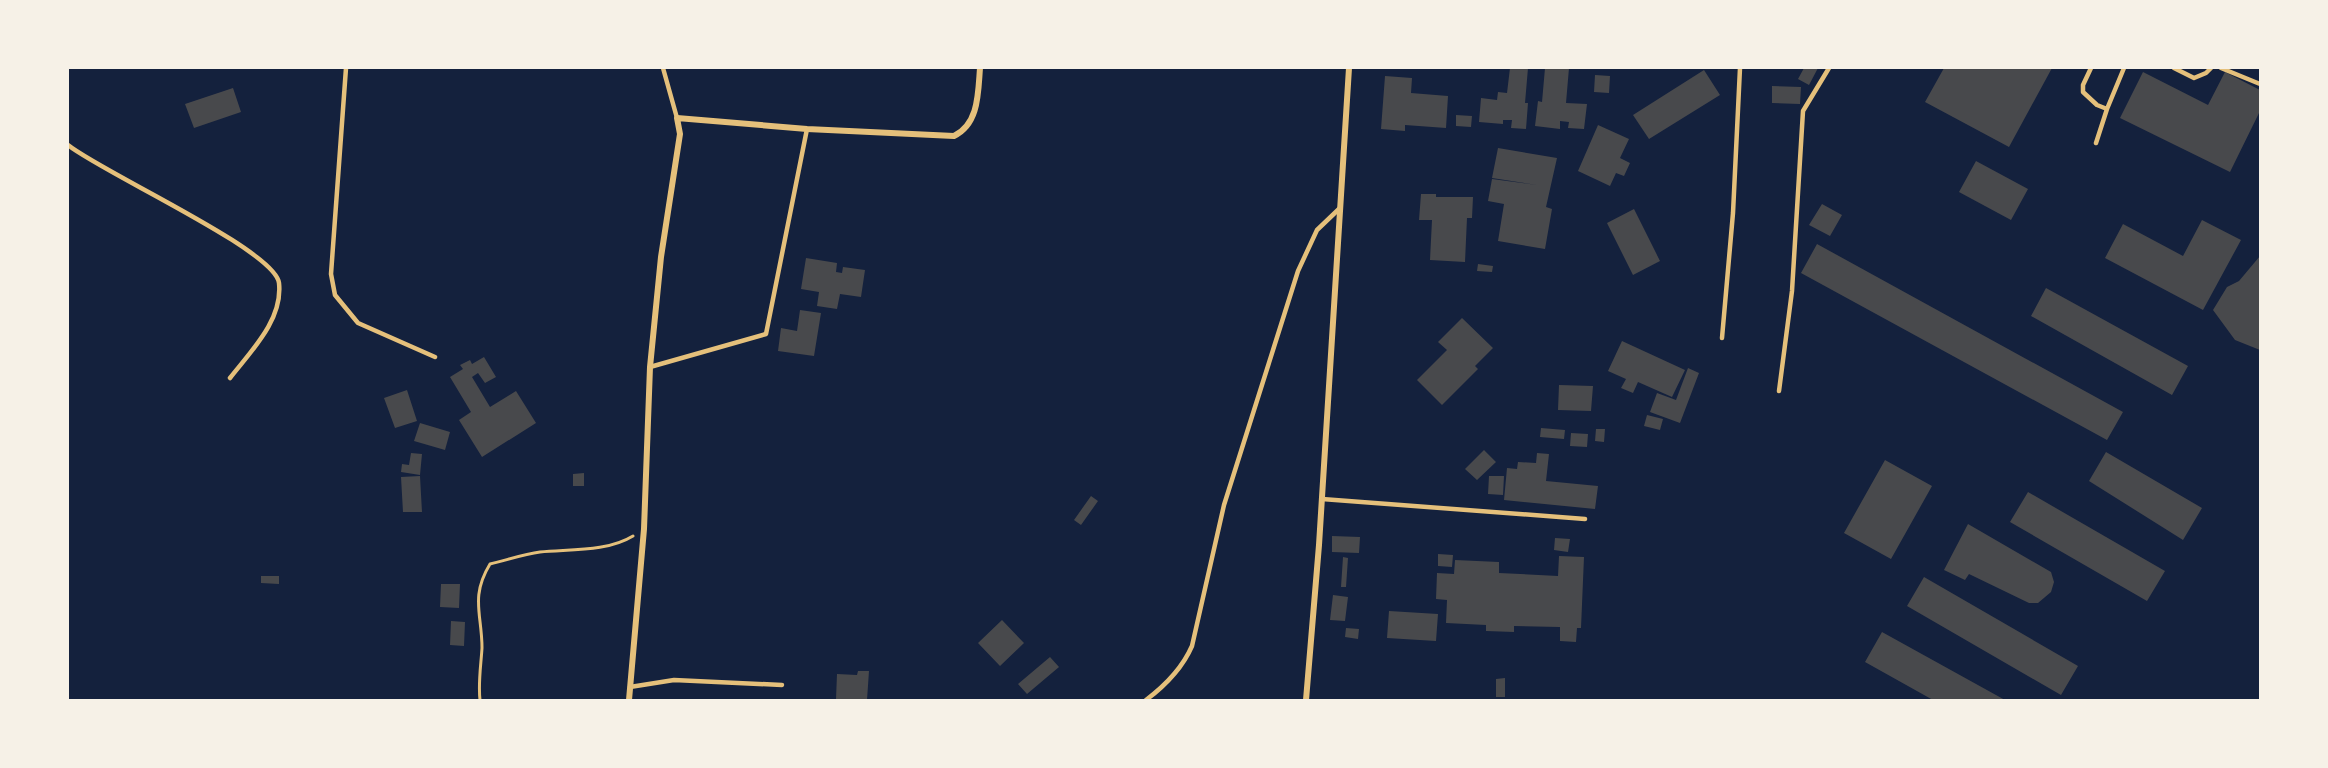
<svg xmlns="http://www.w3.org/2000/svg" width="2328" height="768" font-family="Quicksand,sans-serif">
<rect width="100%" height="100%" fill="#14213d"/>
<path fill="#48494c" d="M1510 68H1528L1525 103H1528L1526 129 1511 128 1512 120H1503V124L1479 122 1481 98 1497 100 1498 92 1507 93Z
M1545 68H1569L1566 103 1587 104 1584 129 1568 128 1569 122 1560 121V129L1535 126 1538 101 1542 102Z
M1804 68H1818L1809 85 1798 79Z
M1944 68H2052L2009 147 1925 102Z
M1704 70 1720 95 1649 139 1633 115Z
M2143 72 2208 105 2225 72 2260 90V111L2230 172 2120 118Z
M1595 75 1610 76 1609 93 1594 92Z
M1385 76 1412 78 1411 93 1448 96 1446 128 1405 125V131L1381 129Z
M1772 86 1801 87 1800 104 1772 103Z
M233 88 241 112 194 128 185 104Z
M1456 115 1472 116 1471 127 1456 126Z
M1598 125 1629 139 1620 158 1630 163 1624 176 1616 173 1610 186 1578 171Z
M1498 148 1557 158 1546 207 1552 209 1545 249 1498 241 1504 204 1488 201 1492 179 1537 185 1492 178Z
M1976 161 2028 189 2011 220 1959 192Z
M1421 194H1436V197H1473L1472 218H1467L1465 262 1430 260 1432 220H1419Z
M1822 204 1842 215 1830 236 1809 225Z
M1634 209 1660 261 1633 275 1607 223Z
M2202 220 2241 240 2203 310 2105 258 2123 224 2183 256Z
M1817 244 2123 412 2107 440 1801 273Z
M2260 256V350L2235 340 2213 310 2227 287 2239 281Z
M806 258 837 263 836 272 842 273 843 267 865 270 861 297 840 294 837 309 817 306 819 292 801 289Z
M1478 264 1493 266 1492 272 1477 271Z
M2046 288 2188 366 2172 395 2031 316Z
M800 310 821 313 814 356 778 351 781 328 797 331Z
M1462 318 1493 348 1475 366 1478 369 1442 405 1417 380 1447 350 1438 342Z
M1622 341 1685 370 1672 397 1638 382 1633 393 1621 388 1626 379 1608 371Z
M484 357 496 377 485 383 478 373 472 377 490 407 516 391 536 423 482 457 459 420 471 412 450 377 463 369 460 365 470 360 472 364Z
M1688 368 1699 373 1680 423 1650 412 1657 393 1676 400Z
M1559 385 1593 386 1591 411 1558 410Z
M407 390 417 421 395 428 384 398Z
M1647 415 1663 419 1660 430 1644 426Z
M420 423 450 432 445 450 414 441Z
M1541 428 1565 430 1564 439 1540 437Z
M1596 429H1605L1604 442 1595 441Z
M1571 433 1588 434 1587 447 1570 446Z
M1484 450 1496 462 1477 480 1465 469Z
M2106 452 2202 508 2183 540 2089 481Z
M411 453 422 454 420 475 401 472 402 464 409 465Z
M1537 453 1549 454 1546 481 1598 486 1595 509 1504 500 1507 468 1517 469 1518 462 1536 463Z
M1885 460 1932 486 1891 559 1844 533Z
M584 473V486H573V474Z
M420 476 422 512H403L401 477Z
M1489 476H1504L1503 495 1488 494Z
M2028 492 2165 571 2147 601 2010 522Z
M1091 496 1098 501 1081 525 1074 520Z
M1968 524 2051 572 2054 582 2051 592 2038 603H2029L1969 574 1965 580 1944 570Z
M1332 536 1360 537 1359 553 1332 552Z
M1555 538 1570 539 1568 552 1554 550Z
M1438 554 1453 555 1452 567 1438 566Z
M1559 556 1584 557 1581 628H1577L1576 642 1560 641V627L1514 626V632L1486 631V625L1446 623 1447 600 1436 599 1437 573 1454 574 1455 560 1499 562V573L1558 576Z
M1343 557 1348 558 1346 587H1341Z
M261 576H279V584L261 583Z
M1924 577 2078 666 2061 695 1907 606Z
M441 584H460L459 608 440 607Z
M1333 595 1348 597 1345 621 1330 620Z
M1389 611 1438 614 1436 641 1387 638Z
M1002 620 1024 643 1000 666 978 643Z
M451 621 465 622 464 646 450 645Z
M1346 628 1359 629 1358 639 1345 637Z
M1882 632 2005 700H1933L1865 662Z
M1050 657 1059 667 1027 694 1018 684Z
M858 671H869L867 700 836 699 837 674 857 675Z
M1505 678V697H1496V679Z"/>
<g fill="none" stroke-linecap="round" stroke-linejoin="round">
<path stroke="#e5c07b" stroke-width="3" d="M480 700C478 683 481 665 482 648 482 614 470 597 490 564 507 560 524 554 540 552 570 549 607 552 633 536"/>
<path stroke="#e5c07b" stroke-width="4.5" d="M346 68 331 274 335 295 358 323 435 357
M663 68 677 118
M2091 68 2083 85V92L2097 105 2107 109 2124 68
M2174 68 2194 78 2206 73 2211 68
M2221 68 2260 84
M2096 143 2107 109
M68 145C101 172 275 250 279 283 283 320 251 351 230 378
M1722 338 1733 213 1740 68
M650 367 766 334 807 129
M1779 391 1792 291 1803 111 1829 68
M1322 499 1585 519
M630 687 674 680 782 685
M1146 700C1166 685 1182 669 1192 646L1224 505 1298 271 1317 230 1340 208"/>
<path stroke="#e5c07b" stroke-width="6" d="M629 700 644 529 650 367 661 257 680 134 677 118 807 129 954 136C979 124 978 93 980 68
M1306 700 1319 545 1349 68"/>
</g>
<rect width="2328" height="768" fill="none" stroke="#f6f1e7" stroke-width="138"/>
</svg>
